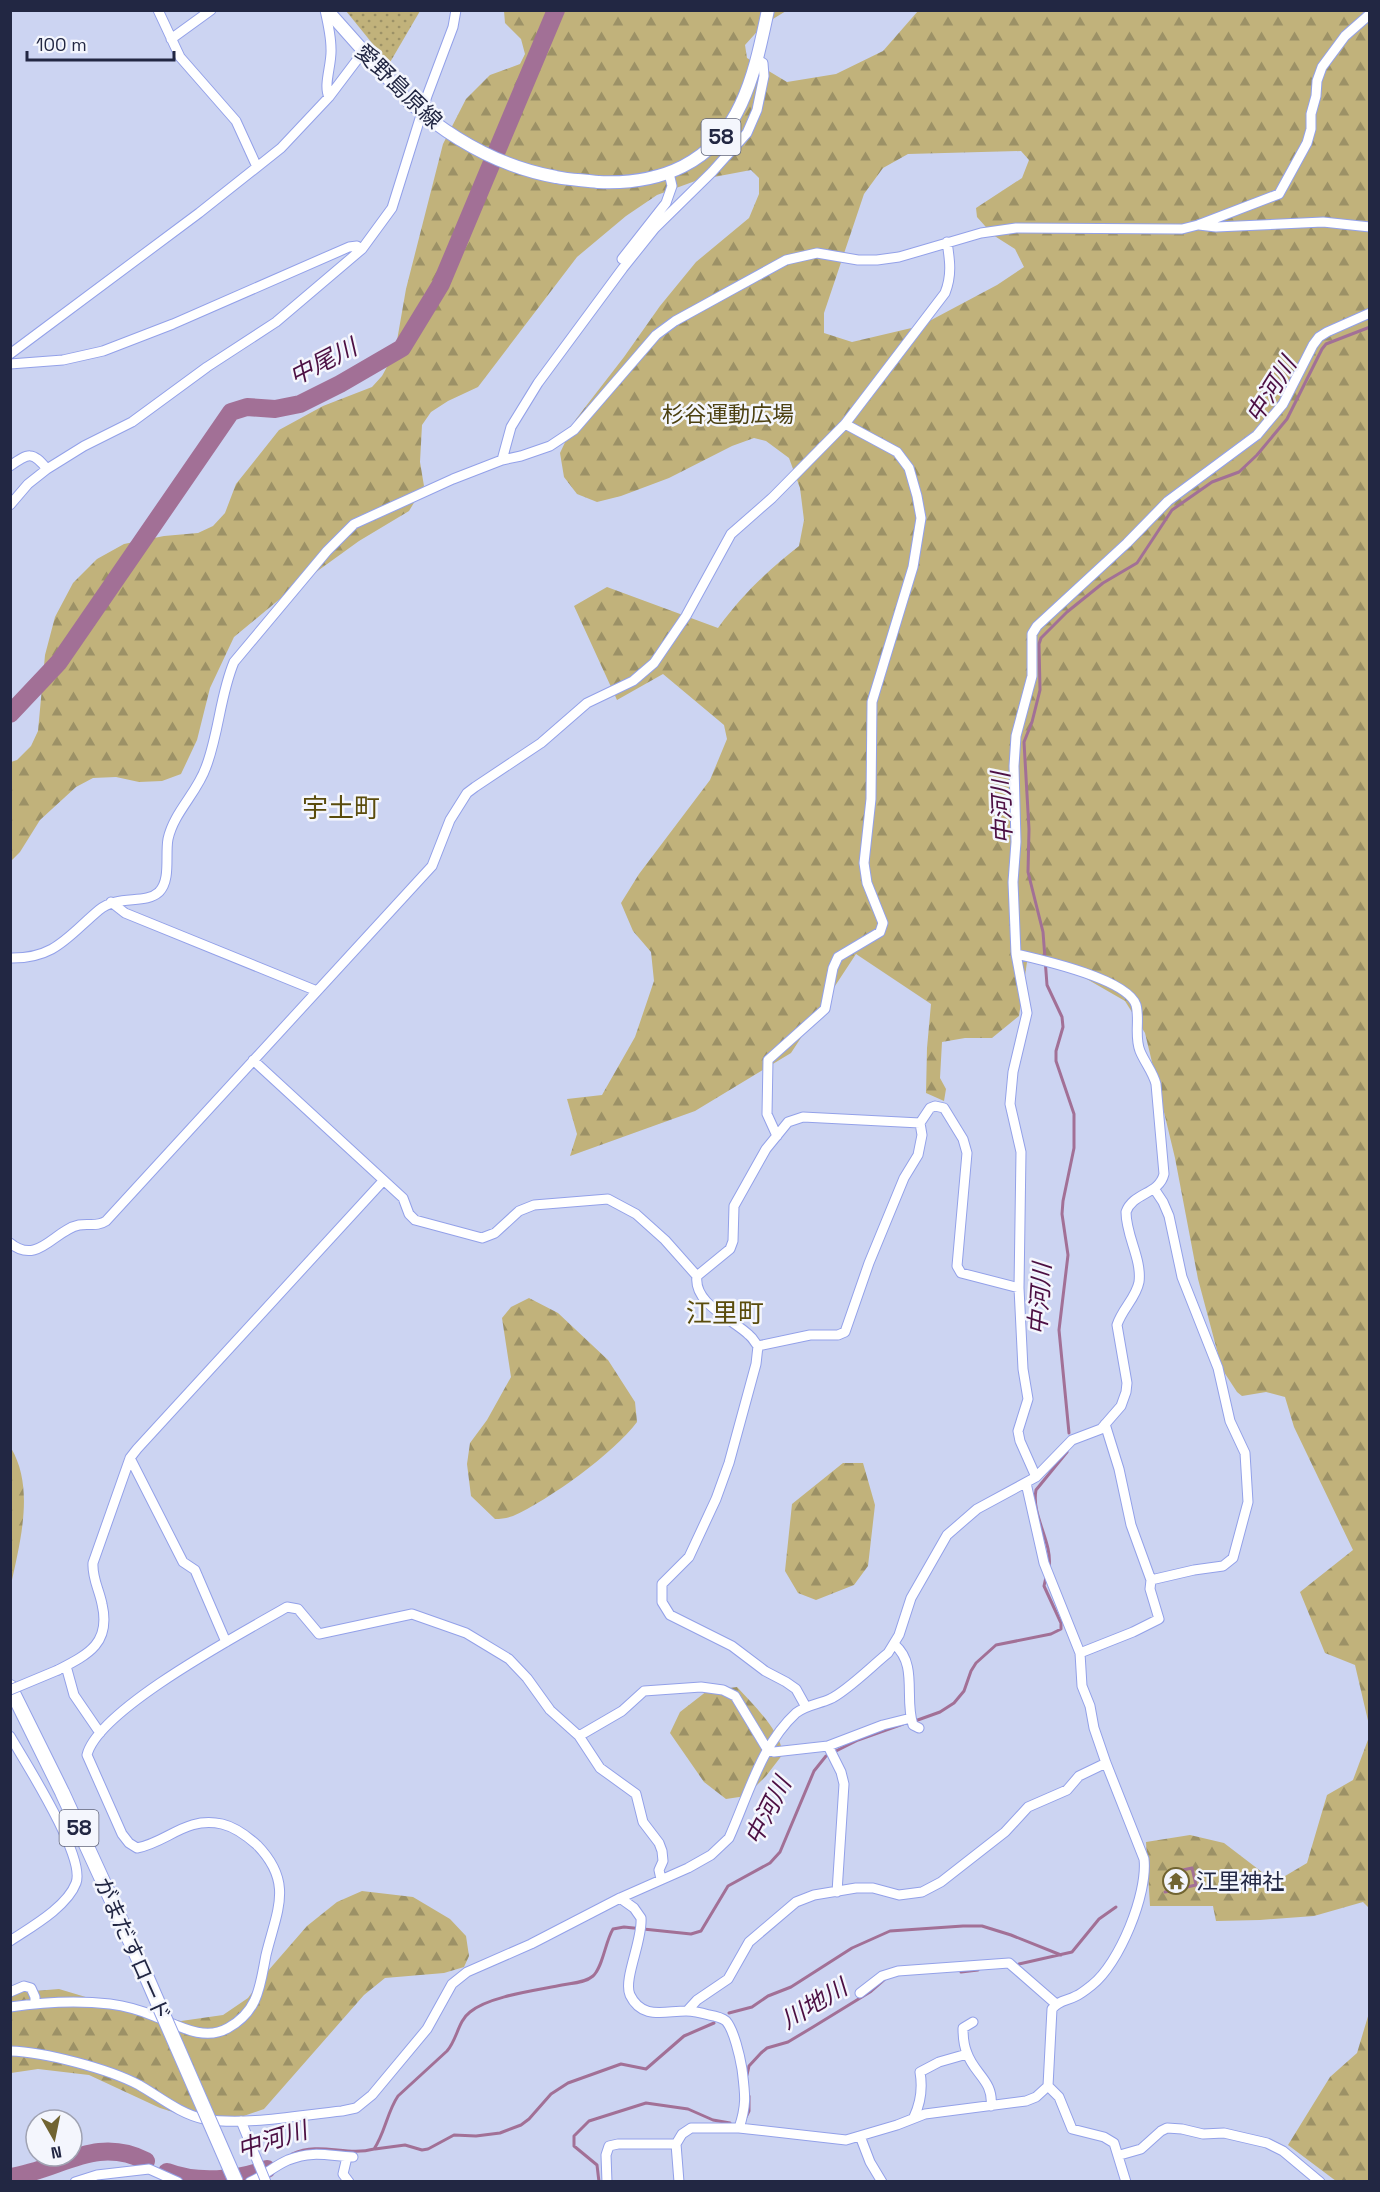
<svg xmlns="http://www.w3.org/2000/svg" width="1380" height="2192" font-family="'Space Grotesk','Noto Sans JP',sans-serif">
<defs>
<pattern id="green-dots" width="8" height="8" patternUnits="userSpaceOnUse" patternTransform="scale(1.5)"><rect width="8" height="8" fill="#c1b27b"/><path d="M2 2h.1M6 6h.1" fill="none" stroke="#9c9166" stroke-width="1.8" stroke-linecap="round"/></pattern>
<pattern id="forest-firs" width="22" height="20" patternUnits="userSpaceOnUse" patternTransform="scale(1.5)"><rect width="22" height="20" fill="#c1b27b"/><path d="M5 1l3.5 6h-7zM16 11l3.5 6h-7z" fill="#9c9166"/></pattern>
</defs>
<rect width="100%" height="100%" fill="#ccd4f2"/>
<path fill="url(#green-dots)" d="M346 11H420L389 64Z"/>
<path fill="url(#forest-firs)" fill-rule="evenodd" d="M504 11H786L763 25 745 45 747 58 787 82 836 74 883 51 918 11H1369V1725L1355 1665 1325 1653 1300 1592 1353 1550 1294 1427 1285 1397 1266 1392 1242 1396 1237 1392 1222 1369 1198 1279 1175 1158 1145 1033 1125 1001 1052 959 1027 962 1019 1016 992 1038H965L942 1042 940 1078 946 1089 944 1101 926 1093 927 1048 931 1004 856 954 791 1053 695 1111 570 1156 577 1134 567 1099 602 1095 635 1037 654 981 651 952 633 931 621 903 639 874 710 780 727 739 724 725 663 674 617 700 574 606 607 587 718 628C741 596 768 570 799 546L804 520 800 488 789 458 766 441 754 438 732 446 669 478 621 496 597 502 577 494 564 477 560 453 576 419 624 357 660 306 696 262 749 218 759 194V178L751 170 698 180 657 195 626 216 577 257 478 387 448 401 431 412 422 425 420 462 424 486 409 511 359 541 287 593 234 637 210 688 197 740 181 774 162 781 139 782 116 777 93 778 76 787 40 820 20 852 11 861V762L17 760 31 746 38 731 45 655 55 617 73 583 97 559 124 544 164 536 198 533 213 526 225 513 236 484 279 430 323 406 372 387 382 376 395 352 406 289 443 144 466 99 490 75 520 64 525 54 521 39 505 23ZM1021 151 1029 160 1022 178 976 208 977 217 993 235 1015 249 1024 267 997 285 920 326 852 342 824 333V313L864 194 883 168 908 154Z
M529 1298 558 1313 608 1360 635 1402 637 1422C614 1453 549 1500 513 1516 507 1518 501 1519 495 1519L471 1496 467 1464 470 1443 487 1420 511 1377 502 1318 511 1307Z
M11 1448C35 1488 20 1542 11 1585Z
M843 1463H863L875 1505 868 1566 854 1585 816 1600 798 1593 785 1571 792 1504Z
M737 1687C753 1705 779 1728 783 1754L766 1776 746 1796 726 1799 704 1782 670 1733 680 1712 707 1691Z
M1369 1737V1908L1363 1902 1314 1916 1260 1920 1216 1921 1213 1906H1150L1146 1842 1190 1835 1224 1843 1275 1882 1307 1863 1327 1795 1353 1780Z
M362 1891 413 1897 450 1919 466 1936 469 1956 464 1967 444 1973 385 1978 364 1995 264 2109 232 2120 202 2121 160 2108 89 2075 38 2069 11 2073 10 1993 59 1989 119 2007 181 2021 223 2015 248 1998 267 1972 307 1926 337 1902Z
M1369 2013V2181H1336L1288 2145 1330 2077 1357 2053Z"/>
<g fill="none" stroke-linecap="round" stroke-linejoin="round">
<path stroke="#a27096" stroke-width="3" d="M1069 1433 1059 1330 1068 1255 1062 1214 1063 1201 1074 1148V1114L1056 1061V1051L1063 1027 1062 1017 1047 985 1043 932 1028 872 1029 829 1024 742 1032 722 1040 690 1039 644 1041 638 1067 612 1103 583 1137 563 1172 510 1212 482 1239 472 1257 455 1287 419 1322 349 1326 344 1370 327
M1049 1568C1053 1542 1031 1516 1036 1490L1067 1452
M915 1721 940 1712 954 1703 964 1691 971 1671 976 1663 996 1645 1051 1634 1061 1629V1623L1044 1586 1046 1577
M1165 1892 1196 1885 1192 1868 1178 1871
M1019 1964 1072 1952 1099 1919 1116 1907
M961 1972 978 1970
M729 2013 752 2007 768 1996 791 1987 852 1948 890 1931 963 1926H982L1011 1935 1061 1955
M747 2075 749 2066 761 2053 767 2048 788 2042 813 2027 870 1992 886 1978
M746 2117 749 2111V2096
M375 2149 405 2145 422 2150 428 2149 454 2135 476 2136 500 2133 521 2125 529 2119 551 2094 568 2083 621 2064 646 2069 684 2036 714 2023
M292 2154C321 2141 346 2157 374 2149 385 2133 387 2112 398 2096L447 2051C457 2040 458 2021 470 2012 489 1996 538 1990 562 1985 572 1983 585 1983 593 1976 603 1967 605 1942 613 1929L624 1927 691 1934 701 1931 728 1886 770 1863 780 1852 814 1771 826 1756 858 1740 903 1724
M599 2182 597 2165 574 2146V2136L589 2121 646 2103 688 2109 713 2120 730 2123"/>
<path stroke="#a27096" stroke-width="18" d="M10 714 59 662 231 412 247 407 275 409 300 404 340 384 402 348 441 284 556 10
M167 2172C198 2184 237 2180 267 2169
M10 2177C60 2170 95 2135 146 2161"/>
<defs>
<path id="minor" d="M158 10 180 57 236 121 257 167
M325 10C328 23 331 36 331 49 332 64 323 85 329 97
M171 39 211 10
M1199 225 1216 227 1323 222 1370 227
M622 259 666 203 672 186 669 173
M10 354 199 213 281 148 329 97 363 52
M10 364 63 360 103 351 173 324 349 247 357 246 362 249
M502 460 511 427 538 383 623 268 655 228 712 172 747 133 757 110 764 76 763 63 756 59
M10 466C29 453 32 451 47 469
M10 505 28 484 47 469 84 446 132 422 207 367 276 322 362 249 392 208 427 96 453 27 456 10
M111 902 125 913 317 991
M10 958C55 959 68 936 99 910 118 894 145 905 159 892 171 880 165 855 168 839 174 812 197 793 206 767 219 733 220 695 234 662L327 551 354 524 453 479 502 460 521 456 550 446 574 430 656 335 675 321 786 260 817 253 858 260H877L899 257 981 233 1016 228 1182 229 1198 225 1279 194 1307 143 1311 129V114L1316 96 1317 81 1322 67 1345 36 1370 14
M253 1060 403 1198 409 1214 415 1220 482 1238 495 1233 519 1211 534 1205 608 1199 636 1214 665 1240 697 1276
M777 1136 767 1114 768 1060 825 1009 833 968 838 957 880 932 883 923 867 883 864 863 871 799 872 702 913 567 921 518 917 496 909 468 897 452 845 424
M10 1243C38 1266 54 1230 79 1225 89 1223 97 1227 106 1221L432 866 450 820 467 793 475 787 541 743 587 703 633 681 654 663 686 616 731 534 772 498 845 424 945 293C952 275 950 261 947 242
M758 1346 810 1335H838L845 1332 869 1263 904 1178 918 1155 922 1135 920 1123 930 1108 935 1106 944 1108 963 1139 967 1153 957 1266 961 1273 1019 1288
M130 1458 183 1562 195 1570 226 1642
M1036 1477 1020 1441 1018 1431 1028 1399 1023 1369 1019 1288 1021 1152 1010 1104 1013 1072 1027 1013 1016 954 1013 882 1016 842 1014 766 1016 736 1032 676V634L1037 626 1127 543 1168 501 1257 435 1283 404 1313 345 1319 337 1327 332 1370 313
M1151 1580 1194 1570 1223 1566 1233 1558 1248 1502 1245 1453 1230 1421 1218 1368 1182 1277 1169 1216 1163 1202 1155 1190
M895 1645C918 1665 904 1699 913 1725L919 1728
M1080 1653 1133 1632 1159 1619 1150 1589 1151 1580 1131 1525 1119 1469 1105 1424
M66 1666 74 1695 100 1733
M58 1670C89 1654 111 1643 102 1604 99 1589 92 1578 93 1563L130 1458 137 1449 383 1181
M806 1707 796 1689 786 1682 765 1671 732 1646 670 1615 662 1602V1584L689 1557 716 1499 729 1463 756 1364 758 1346C755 1343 753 1338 749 1335 733 1319 693 1304 697 1276L730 1249 733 1241 734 1206 766 1149 788 1122 803 1117 920 1123
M10 1736C25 1762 86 1857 76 1883 67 1907 31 1927 10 1941
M579 1736 622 1711 644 1691 701 1687 723 1690 735 1696 767 1749 774 1752 828 1746 883 1725 911 1718
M828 1746 841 1772 844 1784 837 1892
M620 1898 634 1908 641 1918C643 1940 623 1979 630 1995 642 2020 664 2011 686 2011 694 2011 702 2013 709 2015 715 2016 721 2017 726 2021 734 2030 740 2057 742 2069 745 2094 747 2104 739 2128
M10 1992 24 1986 31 1988 35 1997V2004
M860 1993 882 1976 898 1971 1009 1963 1056 2004
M10 2007C43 2002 77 2000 110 2004 125 2006 140 2010 154 2016 177 2025 204 2042 228 2028 259 2011 260 1985 266 1955 277 1910 294 1883 257 1845 247 1836 235 1827 222 1824 186 1816 168 1842 137 1848L129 1843 122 1834 87 1755C98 1709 244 1632 287 1607L298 1609 319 1634 412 1614 466 1633 509 1659 527 1678 550 1710 579 1736 600 1768 636 1794 643 1822 659 1843 662 1851 663 1861 659 1870 661 1879
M687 2011 697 2000 728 1979 749 1942 796 1902 814 1895 856 1888H873L899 1895 922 1892 941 1882 1005 1832 1028 1807 1067 1790 1079 1776 1106 1763
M973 2022 963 2028C963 2036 964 2046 967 2053 974 2074 994 2081 991 2106
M10 2051C45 2052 109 2069 139 2085 160 2097 180 2114 204 2119 245 2126 301 2115 342 2111L356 2108 372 2095 427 2029 452 1984 467 1972 531 1944 620 1898 688 1868 711 1855 729 1838C748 1796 761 1745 796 1713 806 1705 819 1704 830 1699 846 1692 873 1665 888 1653L899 1635 911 1598 947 1535 977 1509 1036 1477 1072 1440 1101 1429 1121 1406 1126 1392 1127 1383 1117 1325C1122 1309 1136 1298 1139 1282 1142 1259 1126 1236 1126 1212 1133 1192 1159 1195 1164 1174L1156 1084C1153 1072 1145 1063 1140 1051 1134 1036 1140 1020 1136 1005 1127 979 1042 960 1016 954
M1048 2086 1059 2097 1072 2129 1104 2137 1114 2143 1126 2182
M914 2117C921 2102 923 2089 920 2072L939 2062 967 2054
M241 2121 259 2165
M860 2136 870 2162 882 2182
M1120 2155 1141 2149 1161 2131 1167 2128 1182 2129 1203 2134 1224 2133 1267 2143 1283 2151 1320 2182
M347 2157 343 2174 349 2182
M75 2182 97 2175 149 2169 178 2182
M250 2182C264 2176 274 2166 288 2160 314 2150 328 2156 353 2157
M607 2182 606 2155 609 2146 618 2144H676
M679 2182 676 2144 682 2134 691 2128H739L846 2140 897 2125 925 2114 1026 2101 1036 2097 1048 2086 1052 2009C1059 2000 1067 2001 1076 1996 1081 1994 1087 1989 1092 1985 1119 1964 1148 1894 1144 1859L1106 1763 1094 1728 1090 1706 1082 1686 1080 1653 1044 1563 1026 1483"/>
<path id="major" d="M327 10 408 101
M598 182C661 185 714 163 741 104 755 74 761 42 768 10"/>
<path id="highway" d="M10 1687 62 1792 144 1971"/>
</defs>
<use href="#minor" stroke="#93a1e9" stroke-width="11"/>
<use href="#major" stroke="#93a1e9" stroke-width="14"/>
<use href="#highway" stroke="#93a1e9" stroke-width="16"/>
<use href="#minor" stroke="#fff" stroke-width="9"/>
<use href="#major" stroke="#fff" stroke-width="12"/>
<use href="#highway" stroke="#fff" stroke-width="14"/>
<defs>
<path id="minor-bridge" d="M10 1690 58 1670
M259 2165 266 2182"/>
<path id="major-bridge" d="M408 101C450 138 500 167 556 177 570 180 584 180 598 182"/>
<path id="highway-bridge" d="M144 1971 236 2182"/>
</defs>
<use href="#minor-bridge" stroke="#93a1e9" stroke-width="11" stroke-linecap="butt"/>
<use href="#major-bridge" stroke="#93a1e9" stroke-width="14" stroke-linecap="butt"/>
<use href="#highway-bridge" stroke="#93a1e9" stroke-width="16" stroke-linecap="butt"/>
<use href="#minor-bridge" stroke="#fff" stroke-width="9"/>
<use href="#major-bridge" stroke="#fff" stroke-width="12"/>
<use href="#highway-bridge" stroke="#fff" stroke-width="14"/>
</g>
<defs>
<symbol id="temple-ring" viewBox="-11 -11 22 22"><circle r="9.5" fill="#f4f6fd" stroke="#716431" stroke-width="1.5"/><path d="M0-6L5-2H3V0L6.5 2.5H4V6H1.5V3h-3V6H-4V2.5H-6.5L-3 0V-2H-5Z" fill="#716431"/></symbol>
</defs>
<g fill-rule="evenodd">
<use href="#temple-ring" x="1161" y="1866" width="30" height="30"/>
</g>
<g text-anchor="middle" stroke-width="5" stroke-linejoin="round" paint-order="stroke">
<g fill="#f4f6fd" stroke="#61657b" stroke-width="1.5">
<rect x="701.5" y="119" width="39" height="36" rx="4.5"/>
<rect x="59.5" y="1810" width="39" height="36" rx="4.5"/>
</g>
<g font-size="21" font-weight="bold" fill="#222743">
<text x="721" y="144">58</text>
<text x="79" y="1835">58</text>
</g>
<g font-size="22" fill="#222743" stroke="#f4f6fd">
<text transform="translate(399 86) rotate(44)" y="8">愛野島原線</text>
<text transform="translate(133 1949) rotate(66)" y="8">がまだすロード</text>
</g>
<g font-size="22" fill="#4c4111" stroke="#f4f6fd">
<text x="728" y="422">杉谷運動広場</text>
</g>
<g font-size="22" fill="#222743" stroke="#f4f6fd" text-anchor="start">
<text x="1196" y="1889">江里神社</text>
</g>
<g font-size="24" font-style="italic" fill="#4c0f43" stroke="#f4f6fd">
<text transform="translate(323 362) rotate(-27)" y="8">中尾川</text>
<text transform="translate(1271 390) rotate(-58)" y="8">中河川</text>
<text transform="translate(1002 808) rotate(-92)" y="8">中河川</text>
<text transform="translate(1040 1299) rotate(-86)" y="8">中河川</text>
<text transform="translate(768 1811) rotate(-63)" y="8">中河川</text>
<text transform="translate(814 2004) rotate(-31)" y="8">川地川</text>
<text transform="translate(272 2140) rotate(-17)" y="8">中河川</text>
</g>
<g font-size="26" fill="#5a4c0c" stroke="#f4f6fd">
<text x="341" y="817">宇土町</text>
<text x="725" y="1322">江里町</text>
</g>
</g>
<rect width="1380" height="2192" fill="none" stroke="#222743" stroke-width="24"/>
<g transform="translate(54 2138) rotate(171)"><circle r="28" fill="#f4f6fd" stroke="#a0a3b3" stroke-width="1.5"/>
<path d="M0-4.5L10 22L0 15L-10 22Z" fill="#716431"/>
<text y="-9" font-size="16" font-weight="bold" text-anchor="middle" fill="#222743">N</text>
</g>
<path d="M27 51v9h147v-9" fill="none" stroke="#222743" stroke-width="3"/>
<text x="36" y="51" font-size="18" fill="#222743" stroke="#f4f6fd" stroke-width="4.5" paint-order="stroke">100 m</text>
</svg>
